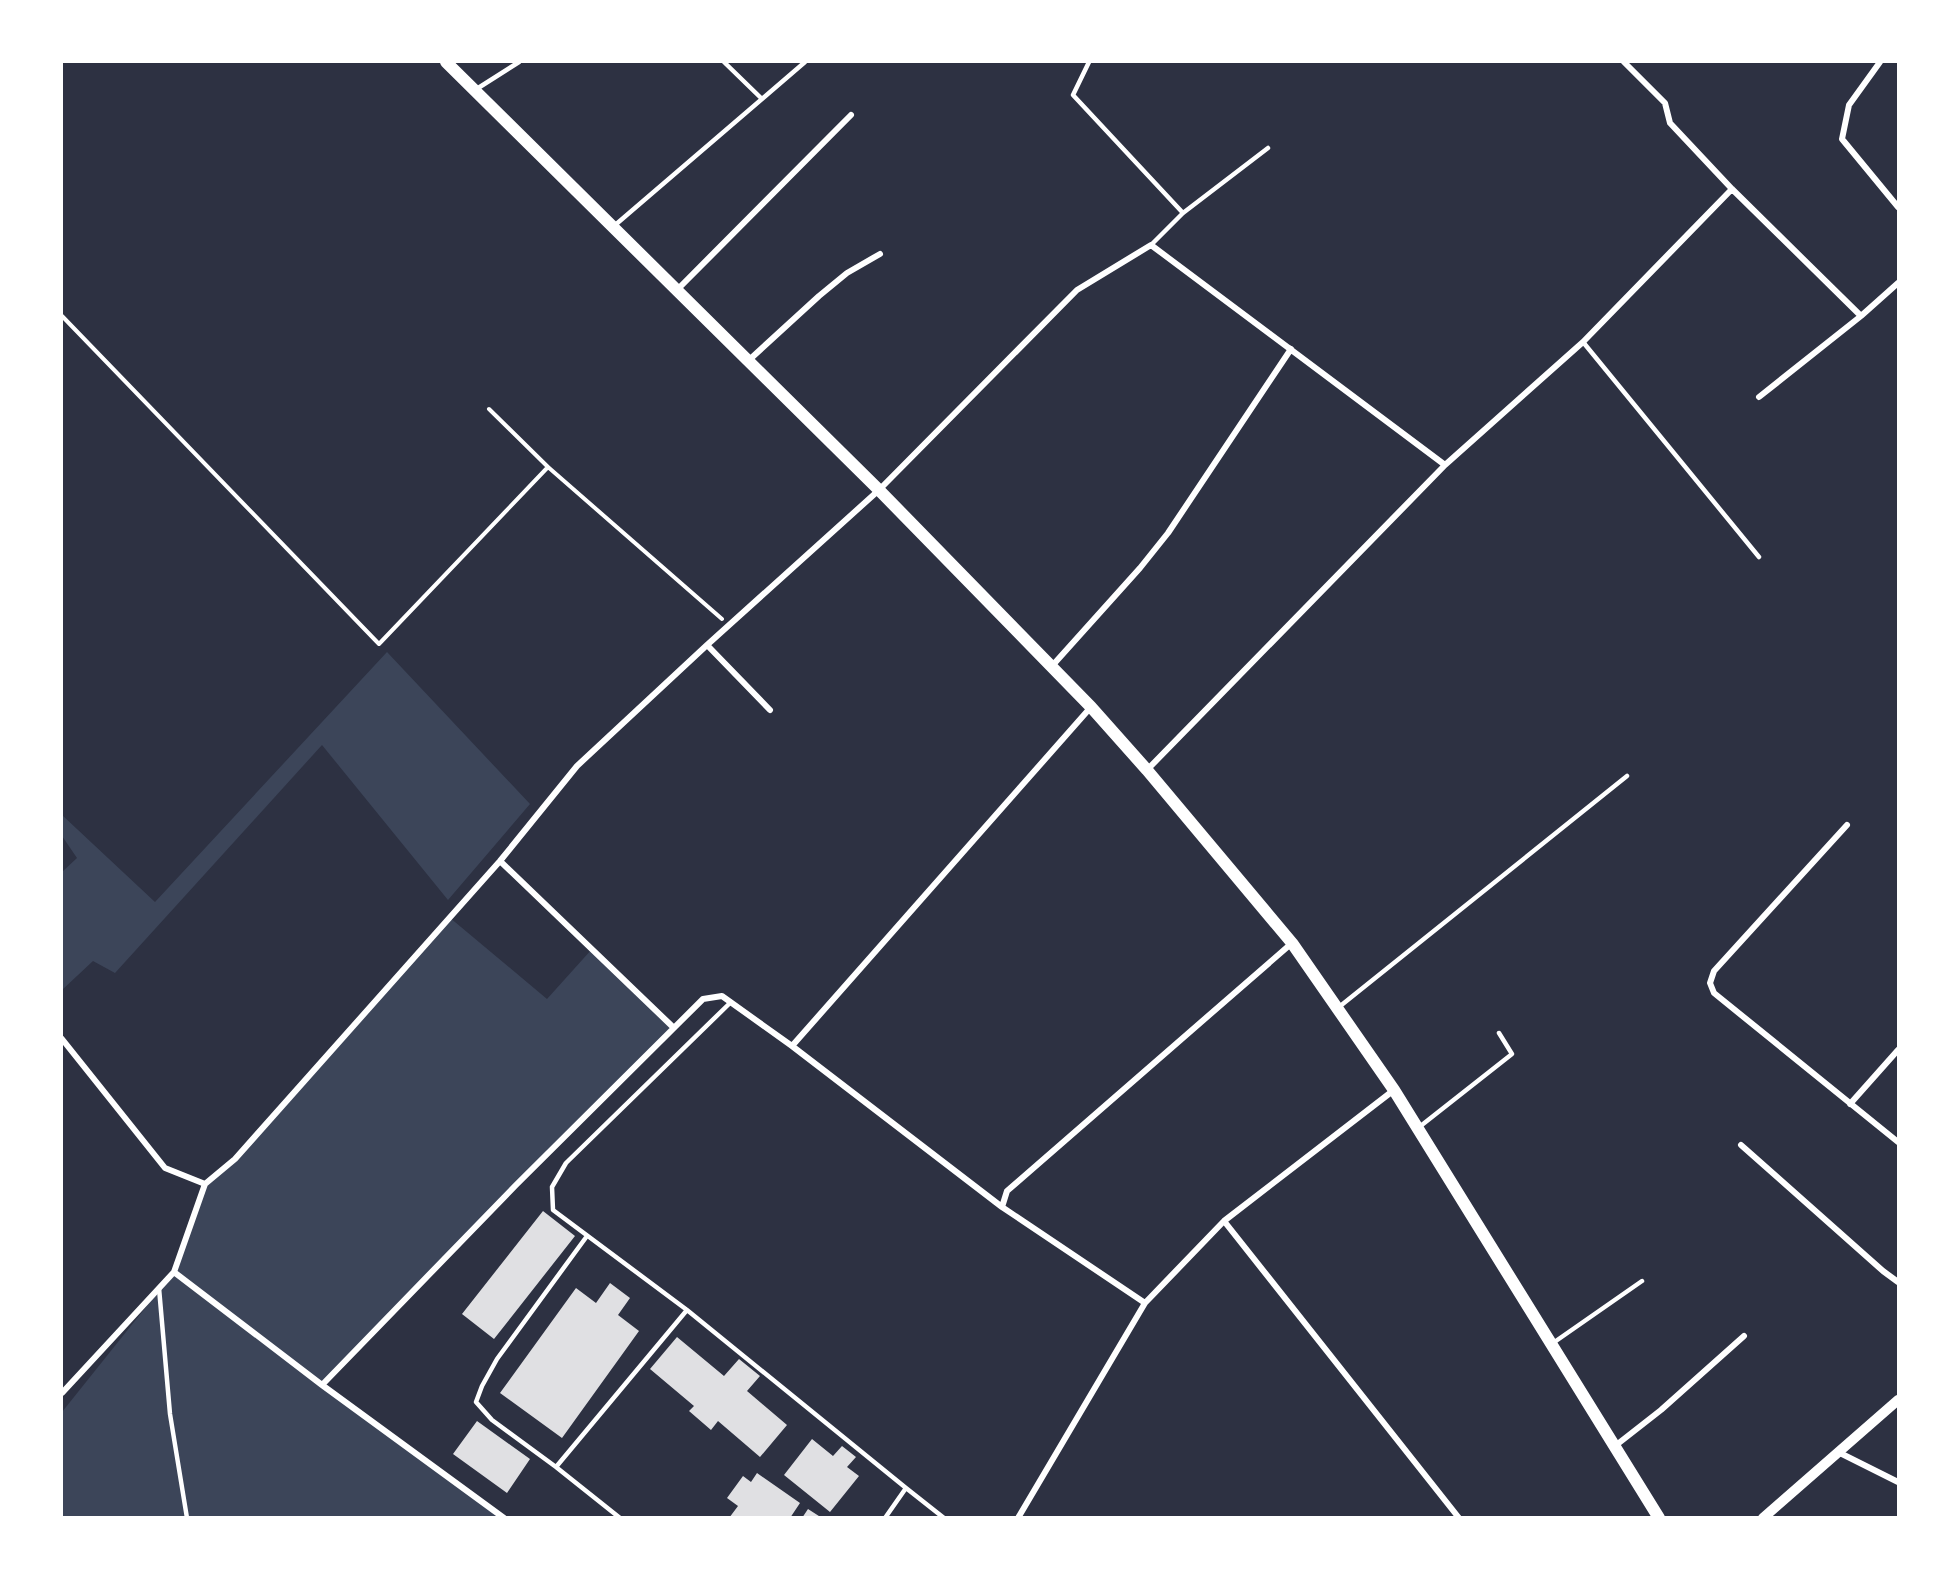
<svg xmlns="http://www.w3.org/2000/svg" width="1960" height="1579" font-family="Montserrat,sans-serif">
<rect width="100%" height="100%" fill="#2d3142"/>
<path fill="#3c4559" d="M387 652 530 804 448 900 322 745 115 973 93 961 62 990V872L77 858 62 836V815L155 902Z
M449 917 547 999 592 949 674 1028 324 1383 506 1517H62V1412L174 1272 205 1184 235 1159Z"/>
<path fill="#e0e0e3" d="M543 1211 575 1236 494 1339 462 1314Z
M610 1283 630 1298 618 1315 639 1331 562 1438 500 1393 576 1288 596 1303Z
M677 1337 724 1376 739 1359 760 1376 747 1391 787 1425 760 1457 718 1421 711 1430 689 1411 694 1406 650 1369Z
M477 1421 530 1459 507 1493 453 1454Z
M812 1439 833 1456 842 1446 856 1457 847 1467 859 1476 830 1512 784 1475Z
M757 1473 800 1503 790 1518H729L738 1506 727 1498 743 1476 751 1482Z
M808 1509 822 1518H802Z"/>
<g fill="none" stroke-linecap="round" stroke-linejoin="round">
<path stroke="#fff" stroke-width="4" d="M62 316 379 644 548 467 722 619
M489 409 548 467"/>
<path stroke="#fff" stroke-width="4.5" d="M724 62 761 98
M1089 62 1073 95 1183 213
M475 90 519 62
M614 226 805 62
M1151 245 1183 213 1268 148
M1583 342 1759 557
M731 1002 566 1163 552 1187 553 1210 687 1310 906 1488 944 1518
M1339 1007 1627 776
M1418 1128 1512 1054 1499 1033
M587 1236 497 1359 482 1386 476 1402 492 1420 556 1467 687 1310
M159 1288 170 1414 187 1518
M1553 1343 1642 1281
M556 1467 620 1518
M885 1518 906 1488"/>
<path stroke="#fff" stroke-width="6" d="M1624 62 1665 103 1670 123 1732 189 1861 316
M1880 62 1849 105 1842 139 1898 207
M677 290 851 115
M748 361 819 296 847 273 880 254
M1759 397 1861 316 1898 283
M707 645 770 710
M1052 666 1140 568 1168 533 1291 349
M1147 770 1445 465 1583 342 1732 189
M1847 825 1714 971 1710 983 1714 993 1898 1142
M500 861 674 1028
M62 1039 165 1168 205 1184 235 1159 500 861 577 766 707 645 879 490 1077 290 1151 245 1445 465
M792 1046 1091 707
M1850 1104 1898 1050
M1741 1145 1883 1271 1898 1282
M1224 1221 1459 1518
M174 1272 322 1385 504 1518
M1145 1303 1002 1207 1007 1191 1292 943
M322 1385 516 1185 703 999 722 996 792 1046 1002 1207
M62 1393 174 1272 205 1184
M1615 1446 1661 1410 1744 1336
M1838 1452 1898 1482
M1018 1518 1145 1303 1224 1221 1394 1090"/>
<path stroke="#fff" stroke-width="10" d="M1763 1518 1898 1400"/>
<path stroke="#fff" stroke-width="12" d="M446 62 879 490 1091 707 1147 770 1292 943 1394 1090 1659 1518"/>
</g>
<rect width="1960" height="1579" fill="none" stroke="#ffffff" stroke-width="126"/>
</svg>
